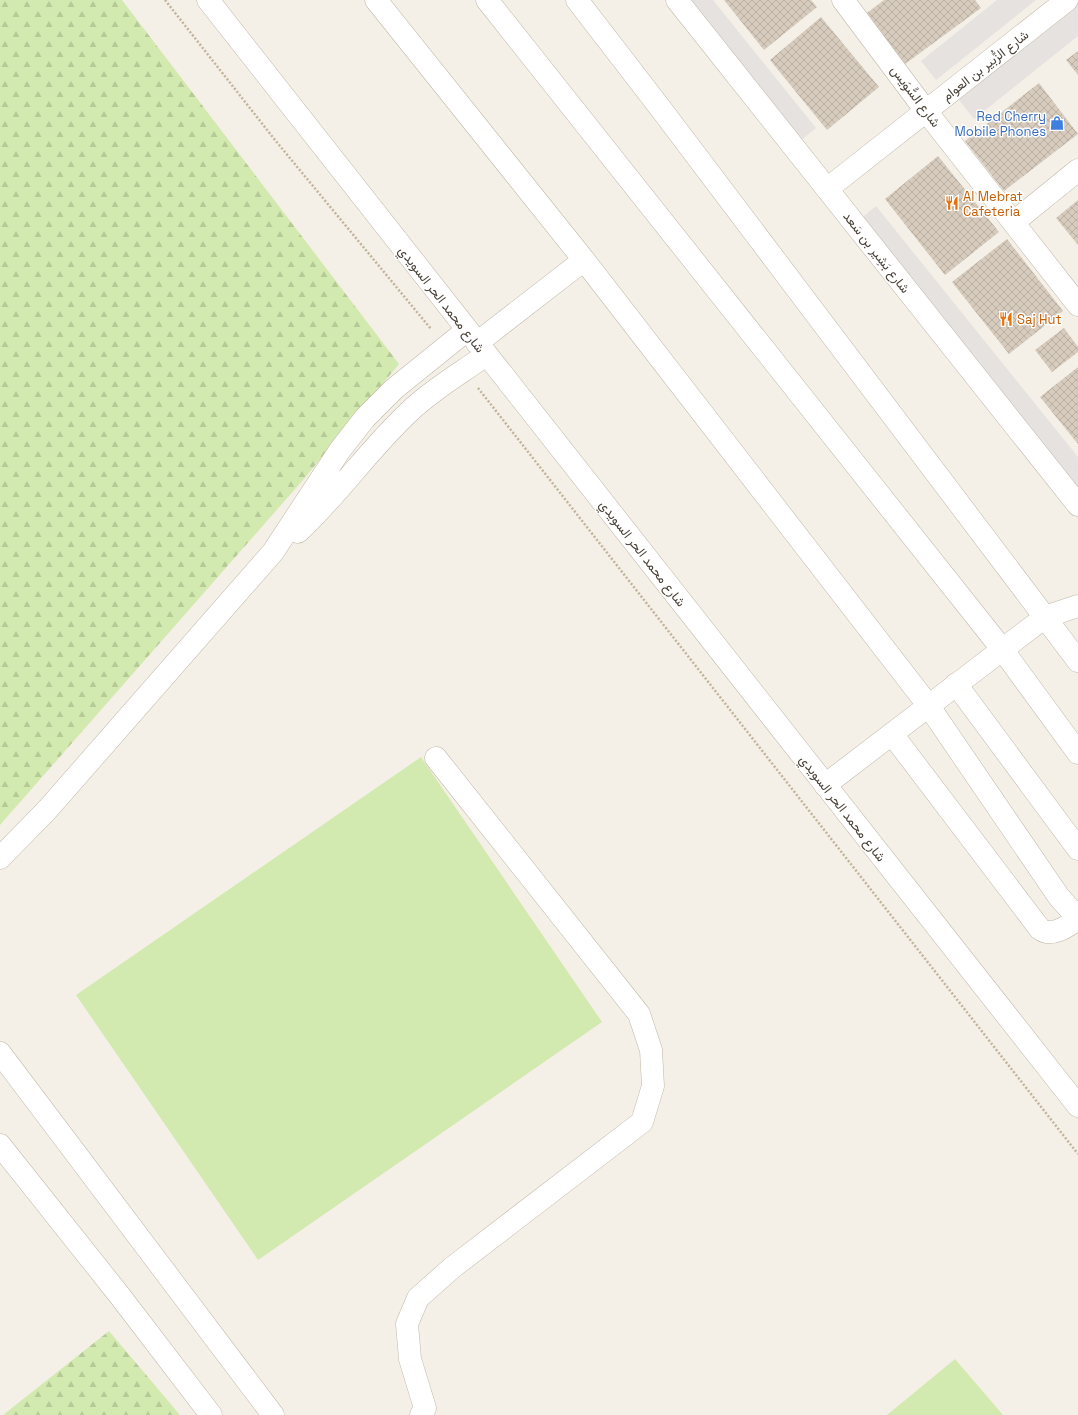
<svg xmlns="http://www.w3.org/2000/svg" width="1078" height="1415" font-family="'Space Grotesk',Vazirmatn,sans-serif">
<defs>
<pattern id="forest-firs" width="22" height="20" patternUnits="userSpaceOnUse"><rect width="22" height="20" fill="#d2eaaf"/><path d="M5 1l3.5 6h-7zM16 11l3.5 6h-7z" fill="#b6ca97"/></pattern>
<pattern id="building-cross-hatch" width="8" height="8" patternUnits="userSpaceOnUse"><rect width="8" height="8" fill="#d6cbbc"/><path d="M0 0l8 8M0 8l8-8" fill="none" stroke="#b9afa2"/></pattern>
</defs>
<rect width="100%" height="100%" fill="#f4f0e7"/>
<path fill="url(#forest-firs)" d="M0 0H122L399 364 303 480 0 825Z
M109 1331 180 1415H3Z"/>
<path fill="#d2eaaf" d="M421 757 602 1022 258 1260 76 995Z
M955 1359 1003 1415H887Z"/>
<path fill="#e5e2df" d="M687 0H713L816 128 800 141Z
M997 0H1036L936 80 921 61Z
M1078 4V36L974 119 959 100Z
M876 206 1078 457V493L859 220Z"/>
<path fill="url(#building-cross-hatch)" d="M724 0H811L817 7 764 50Z
M884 0H975L981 8 905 64 867 13Z
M821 17 879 87 827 130 770 60Z
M1078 51V75L1066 60Z
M1039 83 1078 134 1004 191 965 141Z
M938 156 999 232 945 275 885 199Z
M1078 200V245L1056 218Z
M1007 239 1063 311 1009 354 952 282Z
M1064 328 1078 347V352L1052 372 1035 350Z
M1078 367V444L1040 397Z"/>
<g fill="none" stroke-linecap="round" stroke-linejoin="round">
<defs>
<path id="minor" d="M208 0 1078 1106
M376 0 584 260 928 705 1059 897 1078 918
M487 0 1002 649 1078 753
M577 0 661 109 1078 661
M677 0 1078 505
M843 0 926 111 1078 305
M827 189 1067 0
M1014 222 1078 170
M477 343 584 260
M298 532C338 495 370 448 410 411 433 389 461 373 486 355
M956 684 1078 849
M892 734 1040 929C1052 938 1068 926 1078 919
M825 785 1045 617 1078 606
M0 858 47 810 273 552 340 450 365 418 394 389 467 330
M0 1053 273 1415
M0 1145 120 1296 211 1415
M421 1415 425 1408 410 1359 407 1324 418 1298 453 1267 642 1122 653 1086 651 1050 639 1014 436 758"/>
</defs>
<use href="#minor" stroke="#c0b7a9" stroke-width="23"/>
<path stroke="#c2b29a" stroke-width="2.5" stroke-dasharray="2 2" stroke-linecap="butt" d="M165 0 275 140 431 329
M478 388 1078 1154"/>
<use href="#minor" stroke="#fff" stroke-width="22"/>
</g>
<defs>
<symbol id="shop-bare" viewBox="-9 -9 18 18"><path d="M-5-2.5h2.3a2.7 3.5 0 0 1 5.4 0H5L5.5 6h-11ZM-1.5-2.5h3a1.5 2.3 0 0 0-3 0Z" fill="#3f7fe0" stroke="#fff" stroke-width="2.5" paint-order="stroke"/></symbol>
<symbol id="restaurant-bare" viewBox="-9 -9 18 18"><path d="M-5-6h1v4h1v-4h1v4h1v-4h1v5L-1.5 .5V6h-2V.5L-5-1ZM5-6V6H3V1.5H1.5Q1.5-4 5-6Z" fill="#e8710a" stroke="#fff" stroke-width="2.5" paint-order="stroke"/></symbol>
</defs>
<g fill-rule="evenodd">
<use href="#shop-bare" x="1047" y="113" width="20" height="20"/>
<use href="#restaurant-bare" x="942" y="193" width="20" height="20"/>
<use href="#restaurant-bare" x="996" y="309" width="20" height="20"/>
</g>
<g text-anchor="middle" stroke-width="3" stroke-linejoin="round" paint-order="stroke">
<g font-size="13" fill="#474036" stroke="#fff">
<text transform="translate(985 65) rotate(-38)" y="5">شارع الزُّبير بن العوام</text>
<text transform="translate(916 96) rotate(53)" y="5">شارع السُّوَيس</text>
<text transform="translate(877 252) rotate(52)" y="5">شارع بَشِير بن سَعد</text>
<text transform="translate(442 299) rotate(52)" y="5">شارع محمد الحر السويدي</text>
<text transform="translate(643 553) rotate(52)" y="5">شارع محمد الحر السويدي</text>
<text transform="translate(843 808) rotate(52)" y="5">شارع محمد الحر السويدي</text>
</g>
<g font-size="13" fill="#366cbe" stroke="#fff" text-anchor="end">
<text x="1046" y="121">Red Cherry<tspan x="1046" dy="15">Mobile Phones</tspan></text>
</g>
<g font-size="13" fill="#c56008" stroke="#fff" text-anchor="start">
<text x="963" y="201">Al Mebrat<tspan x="963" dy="15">Cafeteria</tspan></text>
<text x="1017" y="324">Saj Hut</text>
</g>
</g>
</svg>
